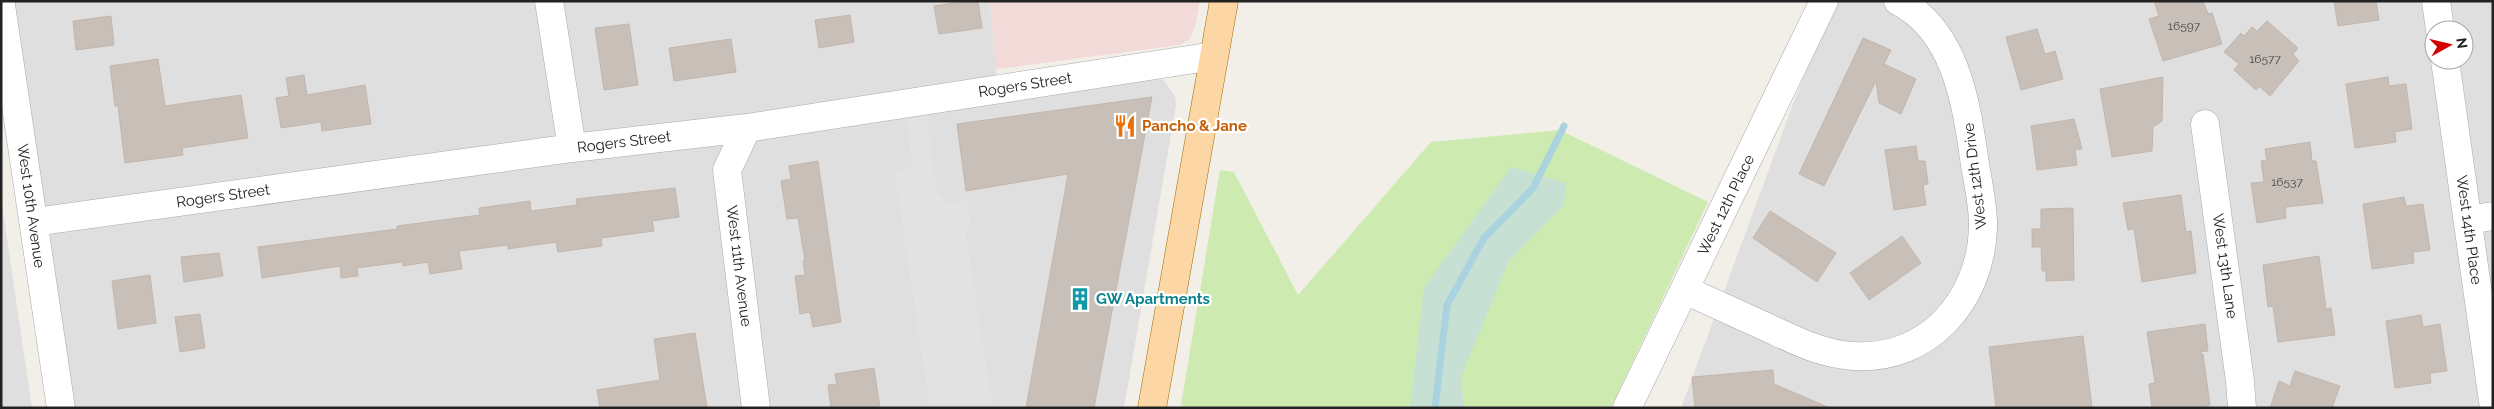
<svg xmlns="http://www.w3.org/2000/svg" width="2494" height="409" font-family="Raleway,sans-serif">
<rect width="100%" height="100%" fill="#f2efe9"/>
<path fill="#e0dfdf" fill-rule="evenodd" d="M14 1H990L999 99 1147 78 1164 80 1175 97 1176 105 1124 408H75Z
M1831 1H2493V408H1681ZM2434 30H2464V60H2434Z
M1 198 32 408H1Z"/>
<path fill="#f2dad9" d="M990 1H1200L1196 23 1190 39 1180 45 996 69Z"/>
<path fill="#cdebb0" d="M1560 130 1708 202 1611 408H1186L1181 405 1220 170 1234 172 1298 295 1431 142Z"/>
<path fill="#c6e0d4" d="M1511 167 1566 183 1564 205 1509 261 1461 377 1464 408H1410L1424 288Z"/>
<path fill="#e2e2e2" d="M925 110 937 191 948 203 967 200 971 228 965 229 993 408H930L894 171 913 167 905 113Z"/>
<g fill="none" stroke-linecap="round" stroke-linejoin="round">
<path stroke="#aad3df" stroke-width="7" d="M1435 408 1447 305 1484 238 1533 188 1564 126"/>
</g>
<path fill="#c7bfb8" stroke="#c4b6ab" d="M968 1H978L982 28 939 34 934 6Z
M2154 1H2203L2208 14 2212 13 2222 44 2163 61 2149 19 2159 16Z
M2334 1H2376L2379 20 2338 26Z
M850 15 854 42 819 48 815 20Z
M111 16 114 45 76 50 73 21Z
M2267 21 2298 48 2293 54 2299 61 2270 96 2259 86 2256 90 2234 70 2239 64 2224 52 2241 33 2244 36 2252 27 2257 31Z
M629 24 638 85 604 90 595 28Z
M2037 29 2045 54 2055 51 2063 79 2021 90 2006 37Z
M1863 38 1891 50 1884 64 1916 79 1901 114 1879 103 1876 81 1824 186 1799 174Z
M731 39 736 72 674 81 669 48Z
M158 59 165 106 241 95 248 138 182 148 183 155 125 163 118 106H115L110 66Z
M304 75 307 95 365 85 371 124 322 131 321 122 281 128 276 98 289 96 286 78Z
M2163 77 2162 121 2153 127 2152 151 2112 157 2100 89Z
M2388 77 2389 86 2406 84 2412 129 2395 132 2396 142 2355 148 2346 84Z
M1152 97 1094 408H1026L1068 174 966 191 957 124Z
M2074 119 2082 149 2075 150 2077 165 2037 170 2031 126Z
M2310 142 2312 161H2316L2323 203 2285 207 2286 218 2257 223 2251 183 2264 182 2261 161 2267 160 2265 149Z
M1916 146 1918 161H1925L1928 184 1923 185 1926 205 1894 210 1885 150Z
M818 161 841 322 813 327 810 312 800 314 795 276 805 275 803 261H805L798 218 787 219 781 181 791 179 789 166Z
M675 188 679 217 652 221 654 231 601 238 602 246 558 252 556 242 508 249V245L459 251 462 269 430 274 428 262 403 266 402 262 357 268 358 276 341 278 340 266 262 278 258 247 397 229V226L480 215 479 208 530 201 531 211 577 205 576 199Z
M2181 195 2186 232 2191 231 2196 273 2142 282 2134 229 2128 230 2123 203Z
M2404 197 2406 206 2423 204 2430 250 2413 252 2414 263 2372 269 2363 204Z
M2073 208 2074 280 2046 281V271H2042L2041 247H2032V229H2041V209Z
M1770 211 1836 253 1817 282 1753 238Z
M1902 236 1921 263 1869 300 1850 273Z
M219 253 223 276 184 282 181 257Z
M2319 256 2326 309 2331 308 2335 335 2278 342 2273 306 2268 307 2263 265Z
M150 275 156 323 118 329 112 281Z
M200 314 205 348 180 352 175 317Z
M2421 315 2423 327 2440 324 2447 371 2430 373 2431 383 2395 388 2386 321Z
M2205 324 2208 351 2199 352 2203 354 2210 405 2186 408H2152L2149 384 2155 383 2147 332Z
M695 333 707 408H600L597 390 660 380 654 339Z
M2083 336 2092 408H1996L1989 347Z
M874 368 880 408H831L828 385 837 384 835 374Z
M1773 370 1774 384 1830 408H1695L1692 377Z
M2295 371 2340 386 2332 408H2270L2279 381 2290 386Z"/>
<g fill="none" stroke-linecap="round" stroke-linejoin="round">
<defs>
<path id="minor" d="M549 1 572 148
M2436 1 2440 30
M1 5 61 408
M2445 60 2493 401
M2205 124 2240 381 2242 408
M747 128 727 170 756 408
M2468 220 2493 216
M34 222 572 148 747 128 1214 56
M1685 290C1711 302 1738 314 1764 326 1793 339 1820 354 1853 356 1928 361 1980 301 1983 229 1984 206 1977 180 1974 158 1966 101 1955 30 1898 1
M1627 408 1824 1"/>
<path id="major" d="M1152 408 1224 1"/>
</defs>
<use href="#minor" stroke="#a9a9a9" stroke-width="29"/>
<use href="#major" stroke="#a06b00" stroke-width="29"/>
<use href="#minor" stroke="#fff" stroke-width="28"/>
<use href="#major" stroke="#fcd6a4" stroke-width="28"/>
</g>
<defs>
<symbol id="restaurant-bare" viewBox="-9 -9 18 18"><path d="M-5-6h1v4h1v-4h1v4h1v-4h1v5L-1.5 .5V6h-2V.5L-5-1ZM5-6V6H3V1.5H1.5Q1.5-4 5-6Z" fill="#e8710a" stroke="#fff" stroke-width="2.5" paint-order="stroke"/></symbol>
<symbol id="building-bare" viewBox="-9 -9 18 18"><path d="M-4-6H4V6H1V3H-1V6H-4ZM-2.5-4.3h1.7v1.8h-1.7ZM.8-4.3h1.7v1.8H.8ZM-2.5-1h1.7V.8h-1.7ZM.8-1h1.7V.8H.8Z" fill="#0f9aa8" stroke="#fff" stroke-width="2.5" paint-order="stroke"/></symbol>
</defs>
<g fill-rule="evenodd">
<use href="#restaurant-bare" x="1109" y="110" width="32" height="32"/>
<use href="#building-bare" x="1064" y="283" width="32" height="32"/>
</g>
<g text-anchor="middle" stroke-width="4.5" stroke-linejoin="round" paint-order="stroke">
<g font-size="12" fill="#4b4948">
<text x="2184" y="30">16597</text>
<text x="2265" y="63">16577</text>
<text x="2287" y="186">16537</text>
</g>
<g font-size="15" fill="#222" stroke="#fff">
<text transform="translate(1025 85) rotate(-9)" y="5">Rogers Street</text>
<text transform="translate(624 142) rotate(-7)" y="5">Rogers Street</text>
<text transform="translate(1975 176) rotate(-97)" y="5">West 12th Drive</text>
<text transform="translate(223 196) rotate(-8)" y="5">Rogers Street</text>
<text transform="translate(1726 205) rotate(-64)" y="5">West 12th Place</text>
<text transform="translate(31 206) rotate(82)" y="5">West 10th Avenue</text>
<text transform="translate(2469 230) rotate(82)" y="5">West 14th Place</text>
<text transform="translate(739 266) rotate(83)" y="5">West 11th Avenue</text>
<text transform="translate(2225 266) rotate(82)" y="5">West 13th Lane</text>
</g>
<g font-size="15" font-weight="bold" fill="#c56008" stroke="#fff" text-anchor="start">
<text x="1142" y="131">Pancho &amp; Jane</text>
</g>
<g font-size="15" font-weight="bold" fill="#0d838f" stroke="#fff" text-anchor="start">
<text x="1096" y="304">GW Apartments</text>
</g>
</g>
<rect width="2494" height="409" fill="none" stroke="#222222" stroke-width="5"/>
<g transform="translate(2449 45) rotate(82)"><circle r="24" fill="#ffffff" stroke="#a7a7a7"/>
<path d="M0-4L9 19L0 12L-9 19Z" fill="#d40000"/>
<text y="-8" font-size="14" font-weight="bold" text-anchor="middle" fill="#222222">N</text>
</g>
</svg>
